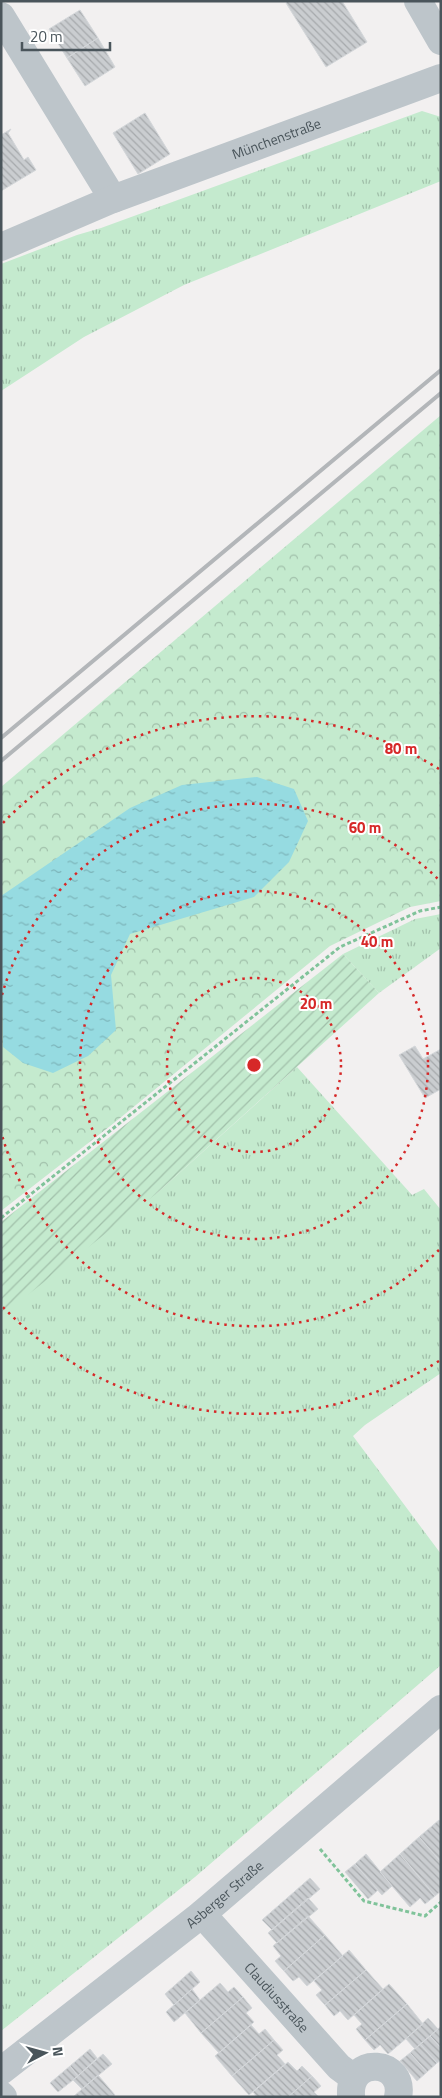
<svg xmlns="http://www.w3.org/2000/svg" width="442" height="2098" font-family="'Titillium Web',sans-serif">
<defs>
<pattern id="grass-tufts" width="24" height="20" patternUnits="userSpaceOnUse" patternTransform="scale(1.25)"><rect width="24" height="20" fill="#c4eace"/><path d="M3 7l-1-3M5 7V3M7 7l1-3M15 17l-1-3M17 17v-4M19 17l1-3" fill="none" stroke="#a1c0aa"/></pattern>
<pattern id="forest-crowns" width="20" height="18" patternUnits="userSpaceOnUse" patternTransform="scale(1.25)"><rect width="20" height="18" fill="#c4eace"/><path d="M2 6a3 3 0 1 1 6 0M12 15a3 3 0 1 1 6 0" fill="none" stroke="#a1c0aa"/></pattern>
<pattern id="garden-furrows" width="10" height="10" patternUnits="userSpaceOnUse" patternTransform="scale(1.25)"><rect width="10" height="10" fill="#c4eace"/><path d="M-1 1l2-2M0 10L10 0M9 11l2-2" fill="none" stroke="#a1c0aa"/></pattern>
<pattern id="water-ripples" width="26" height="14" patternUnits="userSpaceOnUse" patternTransform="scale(1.25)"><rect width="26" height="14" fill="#96dbe1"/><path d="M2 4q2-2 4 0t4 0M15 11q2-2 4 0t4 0" fill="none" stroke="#7cb4b9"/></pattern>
<pattern id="building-back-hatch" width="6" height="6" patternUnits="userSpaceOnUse" patternTransform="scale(1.25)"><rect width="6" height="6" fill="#cacdd0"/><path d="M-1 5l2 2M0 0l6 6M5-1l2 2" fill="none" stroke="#a6a9ac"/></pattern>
</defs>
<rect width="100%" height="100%" fill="#f2f0f0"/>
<path fill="url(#grass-tufts)" d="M422 111 441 117V181L184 285 84 337 1 391V264L77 235 101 228Z
M441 914V948L379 993 343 954 415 919Z
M297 1067 412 1195 424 1189 441 1210V1373L365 1425 353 1436 441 1554V1665L195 1877 1 2031V1281L157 1193Z"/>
<path fill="url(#forest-crowns)" d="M441 415V901L410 907 330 946 114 1123 1 1211V787Z"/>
<path fill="url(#garden-furrows)" d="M343 954 379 993 157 1193 1 1316V1222Z"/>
<path fill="url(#water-ripples)" d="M257 777 294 789 308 821 289 862 254 897 130 934 111 975 116 1030 88 1056 53 1073 23 1063 3 1047 1 896 130 808 182 785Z"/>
<path fill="url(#building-back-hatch)" stroke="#d4d7da" d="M288 1H342L367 42 326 67 286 3Z
M80 10 98 38 67 58 49 29Z
M98 38 115 67 85 86 67 58Z
M145 113 170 154 138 174 113 133Z
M11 129 8 133 24 160 28 157 36 170 1 191V135Z
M415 1046 423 1059 441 1049V1089L425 1098 399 1055Z
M439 1820 441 1822V1862L419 1837Z
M419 1837 441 1862V1891L435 1896 400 1854Z
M366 1854 392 1886 382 1895 355 1864Z
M400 1854 435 1896 425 1904 420 1898 410 1907 380 1872Z
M355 1864 378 1890 368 1899 345 1872Z
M310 1878 320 1889 272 1930 262 1920Z
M308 1898 318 1909 277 1943 268 1933Z
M308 1916 325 1935 284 1971 275 1961 281 1956 273 1946Z
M325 1935 343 1956 307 1986 299 1977 293 1981 284 1971Z
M349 1950 366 1970 325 2005 316 1995 322 1990 314 1981Z
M366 1970 383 1989 348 2020 340 2011 334 2016 325 2005Z
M191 1971 200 1982 174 2005 165 1994Z
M220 1983 228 1992 234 1987 243 1997 201 2033 185 2013Z
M389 1984 407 2004 365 2040 356 2029 362 2024 354 2015Z
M192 1989 200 2000 174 2022 166 2012Z
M243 1997 252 2008 246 2013 254 2022 219 2053 201 2033Z
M407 2004 423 2024 388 2054 380 2045 374 2050 365 2040Z
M428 2018 438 2029 415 2049 406 2039Z
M251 2025 259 2034 265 2029 274 2040 232 2076 215 2056Z
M440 2027 441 2028V2048L430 2036Z
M430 2036 441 2048V2060L437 2063 420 2044Z
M274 2040 283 2050 277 2055 285 2064 249 2095 232 2076Z
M420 2044 437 2063 427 2072 410 2053Z
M90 2049 97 2058 78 2076 70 2066Z
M410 2053 427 2072 417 2081 400 2061Z
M103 2054 112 2064 82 2089 73 2080Z
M288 2062 297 2071 302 2066 312 2076 288 2097H257L253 2092Z
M70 2066 78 2076 58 2092 50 2083Z
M98 2075 115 2095 113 2097H73Z
M312 2076 321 2086 314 2092 319 2097H288Z"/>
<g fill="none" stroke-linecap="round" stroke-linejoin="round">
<path stroke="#80c39a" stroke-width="3" stroke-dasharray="4 2.5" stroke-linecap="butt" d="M1 1218 340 947 420 911 441 907
M320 1849 364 1901 425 1916 441 1902"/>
<g stroke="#bdc5ca" stroke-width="28">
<path d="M418 1 441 41"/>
<path d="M1 16 113 199"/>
<path id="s1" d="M1 247 113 199 441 78"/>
<path id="s2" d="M202 1914 339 2067 354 2078"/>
<path id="s3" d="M1 2071 202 1914 441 1709"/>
<path d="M1 2095 3 2097"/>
<path d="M351 2095C349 2054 406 2060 398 2097"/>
</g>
<path stroke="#b3b6b9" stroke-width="4" d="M1 738 441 370
M1 761 441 393"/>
</g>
<g fill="none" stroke="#d62828" stroke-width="2.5" stroke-dasharray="2.5 5">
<circle cx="254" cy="1065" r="87"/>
<circle cx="254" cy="1065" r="174"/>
<path d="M439 1250A262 262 0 0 1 2 1135M2 995A262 262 0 0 1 439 880"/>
<path d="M439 1361A349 349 0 0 1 3 1307M3 823A349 349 0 0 1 439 769"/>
</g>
<g text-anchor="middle" stroke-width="4" stroke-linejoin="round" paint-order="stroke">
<g font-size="14" fill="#4a555b" stroke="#fff">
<text dy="5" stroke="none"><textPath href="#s1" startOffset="296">Münchenstraße</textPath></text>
<text dy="5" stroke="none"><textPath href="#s3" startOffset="285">Asberger Straße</textPath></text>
<text dy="5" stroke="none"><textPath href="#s2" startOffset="112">Claudiusstraße</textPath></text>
</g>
</g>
<circle cx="254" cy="1065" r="8" fill="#d62828" stroke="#fff" stroke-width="2.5"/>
<g font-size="15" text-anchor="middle" font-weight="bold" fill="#d62828" stroke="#fff" stroke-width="4" stroke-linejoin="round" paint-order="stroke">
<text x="401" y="754">80 m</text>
<text x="365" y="833">60 m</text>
<text x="377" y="947">40 m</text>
<text x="316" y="1009">20 m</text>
</g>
<rect width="442" height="2098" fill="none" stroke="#4a555b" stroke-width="5"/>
<g transform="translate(45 2053) rotate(84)" stroke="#ffffff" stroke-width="4" paint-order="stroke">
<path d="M0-4L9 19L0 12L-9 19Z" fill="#4a555b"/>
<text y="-8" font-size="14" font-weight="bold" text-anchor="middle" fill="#4a555b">N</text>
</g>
<path d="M22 42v8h88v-8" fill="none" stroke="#4a555b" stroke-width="2.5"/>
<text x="30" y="42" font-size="15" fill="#4a555b" stroke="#ffffff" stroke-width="4" paint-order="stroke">20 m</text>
</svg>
